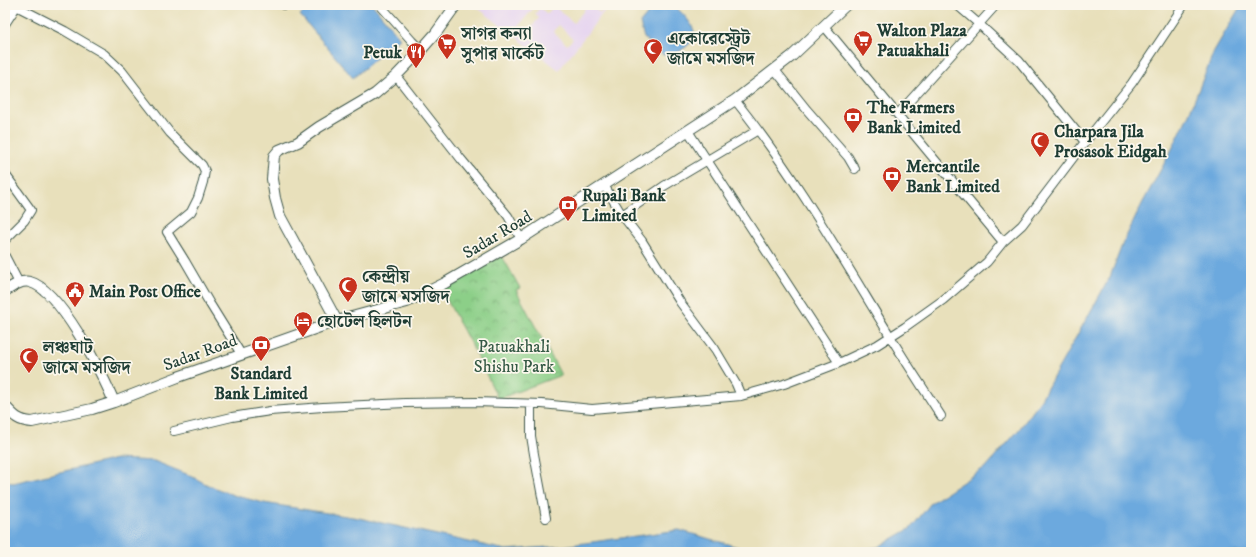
<svg xmlns="http://www.w3.org/2000/svg" width="1256" height="557" font-family="'IM FELL DW Pica','Noto Serif Bengali',serif">
<defs>
<pattern id="park-crowns" width="20" height="18" patternUnits="userSpaceOnUse"><rect width="20" height="18" fill="#8ccf88"/><path d="M2 6a3 3 0 1 1 6 0M12 15a3 3 0 1 1 6 0" fill="none" stroke="#72a970"/></pattern>
</defs>
<rect width="100%" height="100%" fill="#fbf7ec"/>
<filter id="ink" filterUnits="userSpaceOnUse"><feTurbulence type="fractalNoise" baseFrequency=".025" numOctaves="2"/><feDisplacementMap in="SourceGraphic" scale="8" xChannelSelector="R" yChannelSelector="G"/><feConvolveMatrix kernelMatrix="1 2 1 2 8 2 1 2 1" color-interpolation-filters="sRGB"/></filter>
<filter id="wash" filterUnits="userSpaceOnUse"><feTurbulence type="fractalNoise" baseFrequency=".012" numOctaves="4" result="noise"/><feDisplacementMap in="SourceGraphic" scale="16" xChannelSelector="R" yChannelSelector="G"/><feGaussianBlur stdDeviation="0.9" result="paint"/><feColorMatrix in="noise" values="0 0 0 0 0 0 0 0 0 0 0 0 0 0 0 0 0 1.4 0 .05"/><feComposite in="paint" operator="in"/></filter>
<g filter="url(#wash)">
<rect width="100%" height="100%" fill="#e8e0bb"/>
<path fill="#e5d3f0" fill-rule="evenodd" d="M474 5H537L547 14 555 5H560L557 9 574 23 585 9 581 5H590L600 13 606 5H609L559 70ZM535 6 539 9 535 14 539 18 525 35 517 28ZM559 25 573 39 567 45 553 31Z"/>
<path fill="url(#park-crowns)" stroke="#56865e" d="M502 256 520 288 516 290 561 375 498 399 481 363 441 289Z"/>
<path fill="#6ca9de" stroke="#467389" d="M312 5H373L400 38 353 78 300 15Z
M657 5H674C683 15 705 32 688 45 679 53 675 54 663 55L644 38 640 23 650 11Z
M1241 5H1251V552H846L878 547 911 528 931 503 987 466 1017 432 1037 406 1110 277 1122 245 1142 204 1171 151 1189 114 1214 51Z
M116 459 154 461 189 475 208 485 233 495 264 503 359 518 506 550 563 546 679 530 755 552H5V481L13 483Z"/>
</g>
<g filter="url(#ink)">
<g fill="none" stroke-linecap="round" stroke-linejoin="round">
<defs>
<path id="minor" d="M14 5 65 31 104 54 122 71 170 133 202 165 205 171 203 182 198 198 191 212 167 232 185 261 210 304 241 354
M283 5H298
M380 5 412 41 421 50
M996 5 979 24 1019 61 1085 142
M5 24 16 7
M824 26 1003 242
M775 70 807 110 848 157 855 169
M396 76 461 159 508 216 521 239
M735 100C794 174 841 256 890 336 906 363 924 389 941 416
M898 114 979 24 957 5
M688 131 839 363
M5 174 31 210 24 221 5 240
M604 185 622 215 642 241 680 302 715 349 736 384 741 396
M622 215 664 186 758 130
M5 256 19 283
M531 404V436L534 454 546 518
M174 431 232 417 270 411 323 407 405 403 476 402 542 404 592 409 741 396 784 384 839 363 877 345 905 327 943 300 987 262 1003 242 1022 225 1085 142 1132 83 1184 5"/>
<path id="tertiary" d="M5 291C13 286 21 280 30 282 59 289 103 374 114 402
M337 321 280 216 275 198 272 179 274 156 279 150 298 142 319 127 375 94 396 76 421 50 436 33 456 5
M5 406C14 416 18 421 32 422L92 409 114 402 178 377 337 321 407 302 445 283 521 239 735 100 792 56 846 5"/>
</defs>
<use href="#minor" stroke="#3d5548" stroke-width="10"/>
<use href="#tertiary" stroke="#3d5548" stroke-width="12"/>
<use href="#minor" stroke="#fff" stroke-width="8"/>
<use href="#tertiary" stroke="#fff" stroke-width="10"/>
</g>
</g>
<defs>
<symbol id="supermarket-pin" viewBox="-11 -11 22 30"><path d="M0 17L-7.5 6A9.5 9.5 0 1 1 7.5 6Z" fill="#c8321e" stroke="#fbf7ec"/><path d="M-6-5.5h2.5l.6 2H6L4.5 2H-2.5L-4.4-4H-6ZM-1.5 3.2a1.3 1.3 0 1 0 .1 0ZM3 3.2a1.3 1.3 0 1 0 .1 0Z" fill="#fff"/></symbol>
<symbol id="mosque-pin" viewBox="-11 -11 22 30"><path d="M0 17L-7.5 6A9.5 9.5 0 1 1 7.5 6Z" fill="#c8321e" stroke="#fbf7ec"/><path d="M3.5-4.9A6 6 0 1 0 3.5 4.9A5 5 0 1 1 3.5-4.9Z" fill="#fff"/></symbol>
<symbol id="restaurant-pin" viewBox="-11 -11 22 30"><path d="M0 17L-7.5 6A9.5 9.5 0 1 1 7.5 6Z" fill="#c8321e" stroke="#fbf7ec"/><path d="M-5-6h1v4h1v-4h1v4h1v-4h1v5L-1.5 .5V6h-2V.5L-5-1ZM5-6V6H3V1.5H1.5Q1.5-4 5-6Z" fill="#fff"/></symbol>
<symbol id="bank-pin" viewBox="-11 -11 22 30"><path d="M0 17L-7.5 6A9.5 9.5 0 1 1 7.5 6Z" fill="#c8321e" stroke="#fbf7ec"/><path d="M-6-4H6V4H-6ZM0-2.3a2.3 2.3 0 1 0 0 4.6a2.3 2.3 0 1 0 0-4.6Z" fill="#fff"/></symbol>
<symbol id="civic-pin" viewBox="-11 -11 22 30"><path d="M0 17L-7.5 6A9.5 9.5 0 1 1 7.5 6Z" fill="#c8321e" stroke="#fbf7ec"/><path d="M-.6-6.5H3V-4.5H.6V-3L4-1V1h2V6H-6V1h2V-1L-.6-3ZM-1.2 2.5V6h2.4V2.5Z" fill="#fff"/></symbol>
<symbol id="hotel-pin" viewBox="-11 -11 22 30"><path d="M0 17L-7.5 6A9.5 9.5 0 1 1 7.5 6Z" fill="#c8321e" stroke="#fbf7ec"/><path d="M-6-4.5h1.5V1H6V5H4.5V3h-9V5H-6ZM-4 0a1.8 1.8 0 1 1 3.6 0ZM.5 0V-2.5h3Q6-2.5 6 0Z" fill="#fff"/></symbol>
</defs>
<g fill-rule="evenodd">
<use href="#supermarket-pin" x="852" y="29" width="22" height="30"/>
<use href="#supermarket-pin" x="436" y="32" width="22" height="30"/>
<use href="#mosque-pin" x="642" y="37" width="22" height="30"/>
<use href="#restaurant-pin" x="405" y="41" width="22" height="30"/>
<use href="#bank-pin" x="842" y="106" width="22" height="30"/>
<use href="#mosque-pin" x="1029" y="130" width="22" height="30"/>
<use href="#bank-pin" x="881" y="165" width="22" height="30"/>
<use href="#bank-pin" x="557" y="194" width="22" height="30"/>
<use href="#mosque-pin" x="337" y="275" width="22" height="30"/>
<use href="#civic-pin" x="64" y="280" width="22" height="30"/>
<use href="#hotel-pin" x="292" y="310" width="22" height="30"/>
<use href="#bank-pin" x="250" y="334" width="22" height="30"/>
<use href="#mosque-pin" x="18" y="346" width="22" height="30"/>
</g>
<g text-anchor="middle" stroke-width="3.5" stroke-linejoin="round" paint-order="stroke">
<g font-size="17" font-weight="bold" fill="#1f3d34" stroke="#fbf7ec" text-anchor="start">
<text x="877" y="36">Walton Plaza<tspan x="877" dy="20">Patuakhali</tspan></text>
<text x="461" y="39">সাগর কন্যা<tspan x="461" dy="20">সুপার মার্কেট</tspan></text>
<text x="667" y="44">একোরেস্ট্রেট<tspan x="667" dy="20">জামে মসজিদ</tspan></text>
<text x="402" y="58" text-anchor="end">Petuk</text>
<text x="867" y="113">The Farmers<tspan x="867" dy="20">Bank Limited</tspan></text>
<text x="1054" y="137">Charpara Jila<tspan x="1054" dy="20">Prosasok Eidgah</tspan></text>
<text x="906" y="172">Mercantile<tspan x="906" dy="20">Bank Limited</tspan></text>
<text x="582" y="201">Rupali Bank<tspan x="582" dy="20">Limited</tspan></text>
<text x="362" y="282">কেন্দ্রীয়<tspan x="362" dy="20">জামে মসজিদ</tspan></text>
<text x="89" y="297">Main Post Office</text>
<text x="317" y="327">হোটেল হিলটন</text>
<text x="43" y="353">লঞ্চঘাট<tspan x="43" dy="20">জামে মসজিদ</tspan></text>
<text x="261" y="379" text-anchor="middle">Standard<tspan x="261" dy="20">Bank Limited</tspan></text>
</g>
<g font-size="17" fill="#1f3d34" stroke="#fbf7ec">
<text transform="translate(497 234) rotate(-31)" y="6">Sadar Road</text>
<text transform="translate(200 352) rotate(-20)" y="6">Sadar Road</text>
</g>
<g font-size="17" fill="#355a45" stroke="#fbf7ec">
<text x="514" y="352">Patuakhali<tspan x="514" dy="20">Shishu Park</tspan></text>
</g>
</g>
<rect width="1256" height="557" fill="none" stroke="#fbf7ec" stroke-width="20"/>
</svg>
